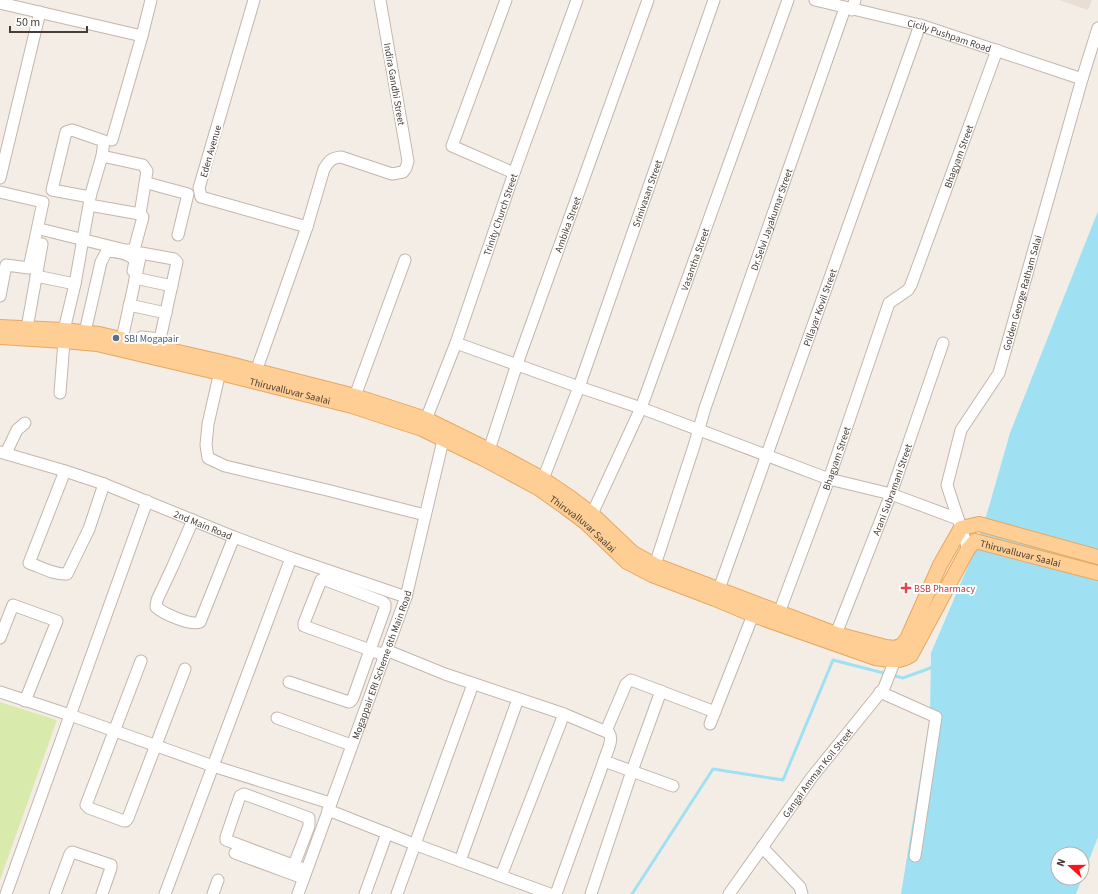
<svg xmlns="http://www.w3.org/2000/svg" width="1098" height="894" font-family="'Source Sans 3',sans-serif">
<rect width="100%" height="100%" fill="#f4ede6"/>
<path fill="#e8ded4" d="M1059 0H1092L1088 10Z"/>
<path fill="#d9eaad" d="M0 702 57 720 0 880Z"/>
<path fill="#a0e0f3" fill-rule="evenodd" d="M1098 211V837L1076 894H901L930 716 931 653 971 559 988 510 1010 433ZM1058 854H1082V878H1058Z"/>
<g fill="none" stroke-linecap="round" stroke-linejoin="round">
<path stroke="#a0e0f3" stroke-width="3" d="M632 894 713 769 783 780 833 660 903 678 933 667"/>
<defs>
<g id="minor">
<path d="M254 0 199 188 201 197 307 227"/>
<path d="M506 0 452 146 514 173"/>
<path id="s1" d="M815 0 920 25 1082 79"/>
<path d="M0 3 142 36"/>
<path d="M852 10 855 0"/>
<path d="M112 140 142 36 151 0"/>
<path d="M0 178 40 12"/>
<path d="M151 184 188 194 178 235"/>
<path d="M0 192 43 202 29 268 6 265 0 296"/>
<path d="M90 197 52 190 66 132 72 130 104 141 102 156"/>
<path d="M44 230 125 250H134L143 217 140 214"/>
<path d="M36 276 75 284"/>
<path d="M135 278 172 286"/>
<path d="M129 305 166 313"/>
<path d="M27 328 42 244"/>
<path d="M64 330 75 284 89 205 140 214 147 171 143 165 102 156 90 197 89 205"/>
<path d="M85 332 101 262 107 251C117 252 130 253 135 261L133 271"/>
<path d="M122 339 141 253 174 259 177 262 160 339 142 337 140 344"/>
<path d="M456 343 579 387 641 408 829 479 891 494 958 519"/>
<path d="M221 367 208 424 206 445 208 458 225 466 327 490 425 515"/>
<path d="M254 377 307 227 324 169C329 161 331 158 341 157L392 174 403 172 406 168 408 161 380 0"/>
<path d="M60 393 64 341"/>
<path d="M355 396 405 260"/>
<path id="s2" d="M423 427 456 343 514 173 577 0"/>
<path id="s3" d="M489 450 517 364 648 0"/>
<path id="s4" d="M0 452 65 471 104 484 234 537 291 558 406 597"/>
<path d="M6 453 17 430 25 423"/>
<path d="M65 471 29 563C41 567 54 575 67 574L89 529 104 484"/>
<path id="s5" d="M543 479 579 387 714 0"/>
<path id="s6" d="M592 514 641 408 788 0"/>
<path d="M193 520 172 568 157 600 156 607C164 614 191 626 200 622L234 537"/>
<path id="s7" d="M968 549 947 485 961 430 999 373 1082 79 1098 28"/>
<path id="s8" d="M653 571 694 446 705 408 845 8"/>
<path id="s9" d="M719 589 920 25"/>
<path id="s10" d="M779 613 829 479 889 303 908 290 911 285 997 50"/>
<path id="s11" d="M836 634 891 494 943 343"/>
<path d="M0 638 13 605 57 621 25 701"/>
<path d="M386 650 445 674 564 714 609 733C614 740 606 753 604 761L556 894"/>
<path d="M141 661 86 805 89 808 124 821H126L128 818 185 669"/>
<path d="M289 682 349 702 351 701 353 698 385 608V604L383 602 323 579 321 580 304 623V626L384 655"/>
<path d="M0 692 70 715 213 766 330 803"/>
<path d="M880 692 936 717 915 856"/>
<path d="M277 718 351 745"/>
<path d="M710 724 753 615"/>
<path d="M606 731 626 684 631 680 715 712"/>
<path d="M604 761 673 786"/>
<path d="M328 810 414 844 550 894"/>
<path d="M762 847 800 887 802 894"/>
<path d="M235 853 303 878"/>
<path d="M460 861 518 699"/>
<path d="M294 865 309 826V818L244 794 240 796 226 837V840L306 870"/>
<path d="M501 876 564 714"/>
<path d="M6 894 147 501"/>
<path d="M55 894 70 854 72 852 111 865V868L102 894"/>
<path d="M165 894 291 558"/>
<path d="M213 894 218 880"/>
<path id="s12" d="M298 894 406 597 445 432"/>
<path d="M365 894 387 833"/>
<path d="M397 894 473 684"/>
<path d="M591 894 632 771 661 691"/>
<path id="s13" d="M729 894 812 777 884 688 895 660V653"/>
</g>
<g id="major">
<path d="M0 327 64 330 99 334 222 362 355 396 426 419 489 450 543 479 571 498 592 514 633 553 655 565 836 634 886 647 896 648 902 645 907 639 940 565 961 528 979 524 1098 557"/>
<path id="s14" d="M0 337 64 341 97 344 220 373 352 406 422 429 484 459 538 488 565 507 585 522 627 562 652 575 715 599 753 615 875 658C887 660 900 663 911 655L968 549 975 541 1098 573"/>
</g>
</defs>
<use href="#minor" stroke="#c3b6ac" stroke-width="13"/>
<use href="#major" stroke="#e8a760" stroke-width="16"/>
<use href="#minor" stroke="#fff" stroke-width="11"/>
<use href="#major" stroke="#ffce94" stroke-width="14"/>
</g>
<circle fill="#5c6f8a" stroke="#fff" stroke-width="1.5" cx="116" cy="338" r="4"/>
<path fill="#e0444e" stroke="#fff" stroke-width="1.5" d="M904 582h4v4h4v4h-4v4h-4v-4h-4v-4h4z"/>
<g text-anchor="middle" stroke-width="4" stroke-linejoin="round" paint-order="stroke">
<g font-size="10" fill="#473d35" stroke="#fff">
<text dy="4" stroke="none"><textPath href="#s1" startOffset="139">Cicily Pushpam Road</textPath></text>
<text transform="translate(395 84) rotate(80)" y="4">Indira Gandhi Street</text>
<text transform="translate(210 151) rotate(-74)" y="4">Eden Avenue</text>
<text dy="4" stroke="none"><textPath href="#s10" startOffset="495">Bhagyam Street</textPath></text>
<text dy="4" stroke="none"><textPath href="#s5" startOffset="304">Srinivasan Street</textPath></text>
<text dy="4" stroke="none"><textPath href="#s2" startOffset="226">Trinity Church Street</textPath></text>
<text dy="4" stroke="none"><textPath href="#s8" startOffset="371">Dr.Selvi Jayakumar Street</textPath></text>
<text dy="4" stroke="none"><textPath href="#s3" startOffset="239">Ambika Street</textPath></text>
<text dy="4" stroke="none"><textPath href="#s6" startOffset="275">Vasantha Street</textPath></text>
<text dy="4" stroke="none"><textPath href="#s7" startOffset="276">Golden George Ratham Salai</textPath></text>
<text dy="4" stroke="none"><textPath href="#s9" startOffset="299">Pillayar Kovil Street</textPath></text>
<text dy="4" stroke="none"><textPath href="#s14" startOffset="296">Thiruvalluvar Saalai</textPath></text>
<text dy="4" stroke="none"><textPath href="#s10" startOffset="165">Bhagyam Street</textPath></text>
<text dy="4" stroke="none"><textPath href="#s11" startOffset="155">Arani Subramani Street</textPath></text>
<text dy="4" stroke="none"><textPath href="#s4" startOffset="216">2nd Main Road</textPath></text>
<text dy="4" stroke="none"><textPath href="#s14" startOffset="621">Thiruvalluvar Saalai</textPath></text>
<text dy="4" stroke="none"><textPath href="#s14" startOffset="1161">Thiruvalluvar Saalai</textPath></text>
<text dy="4" stroke="none"><textPath href="#s12" startOffset="244">Mogappair ERI Scheme 6th Main Road</textPath></text>
<text dy="4" stroke="none"><textPath href="#s13" startOffset="150">Gangai Amman Koil Street</textPath></text>
</g>
<g font-size="10" fill="#4e5e75" stroke="#fff" text-anchor="start">
<text x="124" y="342">SBI Mogapair</text>
</g>
<g font-size="10" fill="#be3a42" stroke="#fff" text-anchor="start">
<text x="914" y="592">BSB Pharmacy</text>
</g>
</g>
<g transform="translate(1070 866) rotate(291)"><circle r="19" fill="#ffffff" stroke="#b5b1ae"/>
<path d="M0-3L7 15L0 10L-7 15Z" fill="#ff1218"/>
<text y="-6" font-size="11" font-weight="bold" text-anchor="middle" fill="#473d35">N</text>
</g>
<path d="M10 26v6h77v-6" fill="none" stroke="#473d35" stroke-width="2"/>
<text x="16" y="26" font-size="12" fill="#473d35" stroke="#ffffff" stroke-width="3" paint-order="stroke">50 m</text>
</svg>
